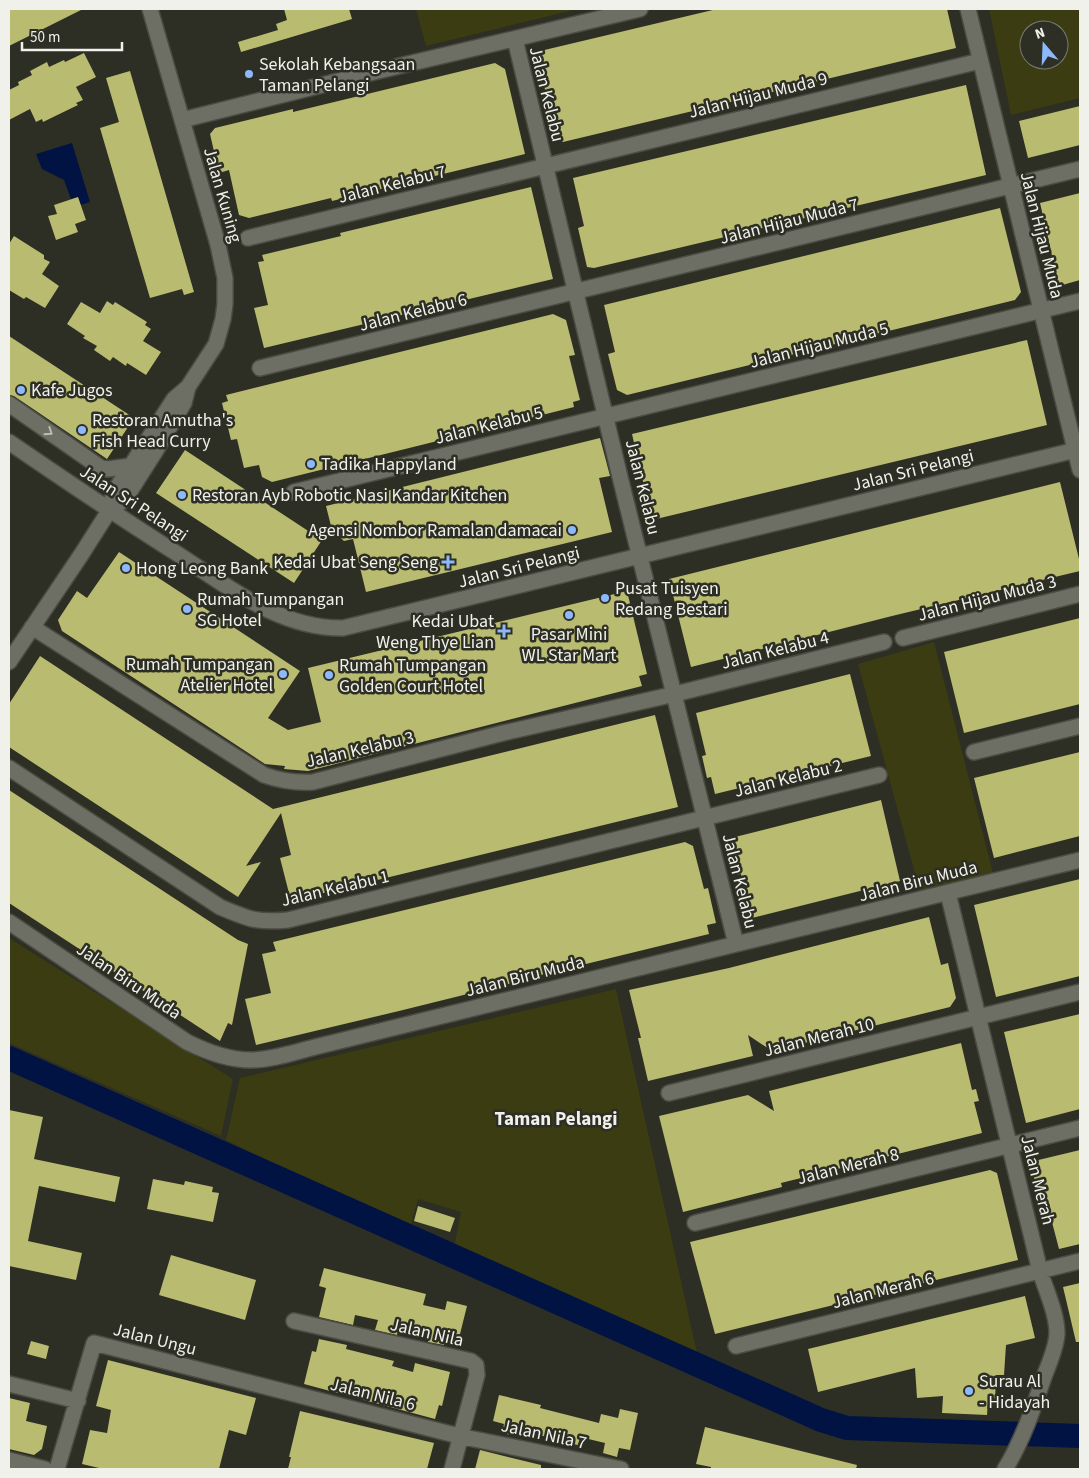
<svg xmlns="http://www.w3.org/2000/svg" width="1089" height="1478" font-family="'Source Sans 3',sans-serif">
<rect width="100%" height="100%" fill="#2d2e24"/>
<path fill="#3b3c11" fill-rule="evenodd" d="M416 9H578L426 46Z
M989 9H1080V98L1011 115ZM1029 30H1059V60H1029Z
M934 642 993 873 920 892 858 664Z
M9 938 233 1079 221 1136 9 1043Z
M616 989 698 1357 454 1247 461 1212 418 1199 409 1231 226 1140 240 1078Z"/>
<path fill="#001343" d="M72 143 90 202 81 205 78 197 71 199 64 180 42 169 36 154Z"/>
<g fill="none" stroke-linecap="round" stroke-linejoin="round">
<path stroke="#001343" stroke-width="24" d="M9 1058 821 1420 847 1428 1080 1436"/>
</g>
<path fill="#b9bb70" d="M9 9H83L9 46Z
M284 9H349L352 19 241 52 238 42 278 30 276 24 287 20Z
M717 9H947L956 48 563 142 556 136 536 52Z
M84 53 96 77 76 87 83 100 76 103 78 105 43 122 42 119 36 122 30 109 9 120V90L19 85 18 82 32 75 30 71 47 62 49 67 64 60 65 62Z
M495 63 505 69 525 154 332 201 331 198 249 218 239 215 229 170 219 173 210 134 215 128 293 109V112Z
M130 71 194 292 184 295 182 289 150 298 100 128 119 122 106 78Z
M966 85 986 175 594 268 587 267 578 228 584 226 573 178Z
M1080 106V145L1028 158 1019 121Z
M531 187 553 279 264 348 254 308 268 305 258 262 264 261 262 255 341 236 340 233Z
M1080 193V280L1059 286 1040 203Z
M78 197 86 220 75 224 78 232 56 240 48 216 57 214 54 205Z
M1000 208 1021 292 1015 300 627 395 617 390 608 354 615 352 604 305Z
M14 236 44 255V259L50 262 42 274 59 286 45 308 26 297 24 299 9 290V244Z
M107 301 113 305 115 302 147 322 145 325 151 329 143 341 161 352 146 375 127 363 126 366 113 357 110 361 94 350 97 346 83 338 85 336 67 324 81 302 100 313Z
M553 314 566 320 575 355 569 356 580 400 573 402 574 407 272 482 262 477 259 465 244 468 237 439 231 440 222 403 228 401 226 395Z
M9 336 134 418 107 459 14 396 9 395Z
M1027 340 1047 425 652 520 632 434Z
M600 438 610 476 599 478 612 532 366 592 353 539 344 541 332 530 326 506Z
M185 450 322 540 294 583 156 493Z
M1060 482 1080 563V571L892 616 691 667 669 579Z
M119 552 300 671 268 718 288 730 321 722 308 668 627 591 647 674 639 676 642 686 308 771 284 769 285 766 265 764 62 631 58 620 77 591 87 598Z
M1080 618V704L964 733 944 652Z
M40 656 273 809 655 715 678 807 291 901 280 858 291 855 281 813 246 866 261 862 238 897 9 747V704Z
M850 674 871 756 715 794 711 777 707 778 702 756 706 755 696 713Z
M1080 752V836L994 858 974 778Z
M9 790 238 940 248 944 232 1025 228 1023 220 1041 9 903Z
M881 800 900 881 752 918 741 874 736 875 727 839Z
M685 842 693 846 704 889 708 888 716 923 707 925 709 934 512 982V983L399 1011 256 1045 245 999 271 993 262 954 276 951 273 942Z
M1080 879V976L996 997 974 905Z
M929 917 941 965 948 963 956 998 950 1007 772 1051 748 1035 753 1056 648 1081 638 1038H641L629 990 729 968Z
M1080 1014V1109L1026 1123 1004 1032Z
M961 1043 972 1090 976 1089 979 1101 974 1102 982 1133 781 1183 782 1187 683 1212 659 1116 748 1095 774 1111 769 1091Z
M9 1110 43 1117 34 1159 120 1177 115 1202 39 1186 28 1241 82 1253 76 1280 9 1266Z
M1080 1150V1244L1059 1249 1047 1203 1041 1205 1030 1162Z
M990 1170 997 1173 1018 1260 715 1334 690 1242Z
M153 1179 184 1185 185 1181 213 1187 212 1192 219 1193 213 1222 147 1209Z
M418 1206 455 1218 450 1232 414 1221Z
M171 1255 256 1280 245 1320 159 1295Z
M324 1268 426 1294 423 1305 445 1310 447 1301 467 1306 458 1342 445 1339 444 1345 428 1342 430 1334 399 1325 397 1335 375 1330 378 1320 355 1315 353 1325 319 1317 326 1288 319 1286Z
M1080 1283V1342H1076L1063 1287Z
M1025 1296 1035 1338 1006 1345 1004 1375H996L995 1403 988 1402 987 1415 942 1413 943 1396 917 1398 915 1368 818 1392 808 1349Z
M319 1339 347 1345 346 1349 394 1361 392 1366 413 1372 415 1363 450 1372 442 1406 439 1405 435 1419 304 1384 312 1351 316 1352Z
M31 1341 49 1346 46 1359 27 1354Z
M108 1360 256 1398 246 1435 229 1430 219 1469H98L99 1468 82 1464 90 1430 107 1433 111 1410 96 1406Z
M499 1395 541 1405 540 1408 599 1423 601 1414 618 1418 620 1409 638 1413 630 1450 619 1448 617 1457 603 1453 605 1443 580 1437 578 1445 568 1443 567 1446 553 1443 554 1439 518 1429 516 1436 502 1433 504 1424 493 1421Z
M9 1398 30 1403 26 1421 47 1426 42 1449 34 1455 9 1449Z
M300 1411 434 1443 427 1469H288L291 1457H289Z
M705 1427 857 1465 856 1469H711V1467L696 1464Z
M480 1450 541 1465V1469H475Z"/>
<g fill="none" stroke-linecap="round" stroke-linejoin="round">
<defs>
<path id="minor" d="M968 9 1080 470
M515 39 620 477 736 944
M182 120 378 71 640 9
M248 238 980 61
M260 368 1080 169
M9 404 101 468 108 469 130 466
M9 442C63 479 118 516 173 551 225 584 278 629 343 628L1080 449
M294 492 1080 301
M109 511 125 499 155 452 184 403 188 387
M32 627 264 775C281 781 295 783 313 782L503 733 675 694 884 642
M903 638 1080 594
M9 662 81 555 109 511 114 492 174 399 188 387 216 344 223 319 225 304V278L218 245 150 9
M974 752 1080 726
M9 768 220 907C248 919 257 923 288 920L879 775
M948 893 1040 1271C1046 1291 1057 1313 1057 1334 1056 1347 1050 1362 1045 1374 1034 1406 1023 1440 1005 1469
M9 922 187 1042C207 1052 228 1060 251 1060 272 1060 295 1052 315 1047L1080 860
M669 1093 1080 992
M695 1223 1080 1128
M294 1321 471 1361 476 1365 477 1375 452 1469
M736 1346 1080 1261
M9 1384 78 1401
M9 1460 45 1469
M57 1469 94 1343 459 1436 621 1469"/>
</defs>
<use href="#minor" stroke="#4a4b42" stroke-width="18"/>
<use href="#minor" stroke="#6e6f64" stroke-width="15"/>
</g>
<defs><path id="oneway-chevron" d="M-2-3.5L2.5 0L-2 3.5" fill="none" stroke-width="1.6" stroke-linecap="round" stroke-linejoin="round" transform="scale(1.25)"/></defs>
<use stroke="#bdbdb5" href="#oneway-chevron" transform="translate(49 432) rotate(34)"/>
<g fill="#8db9fc" stroke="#2d2e24" stroke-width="2">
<circle cx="249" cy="74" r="5"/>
<circle cx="21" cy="390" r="5"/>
<circle cx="82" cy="430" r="5"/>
<circle cx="311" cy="464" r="5"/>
<circle cx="182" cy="495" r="5"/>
<circle cx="572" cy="530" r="5"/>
<path d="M445.5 554.5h5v5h5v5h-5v5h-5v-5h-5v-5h5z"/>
<circle cx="126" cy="568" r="5"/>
<circle cx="605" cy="598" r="5"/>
<circle cx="187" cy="609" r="5"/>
<circle cx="569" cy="615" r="5"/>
<path d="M501.5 623.5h5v5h5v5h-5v5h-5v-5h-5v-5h5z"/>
<circle cx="283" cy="674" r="5"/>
<circle cx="329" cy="675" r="5"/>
<circle cx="969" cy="1391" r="5"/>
</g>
<g text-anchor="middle" stroke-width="5" stroke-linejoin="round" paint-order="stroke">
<g font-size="18" fill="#f1f1eb" stroke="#2d2e24" text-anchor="start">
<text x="259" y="70">Sekolah Kebangsaan<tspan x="259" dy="21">Taman Pelangi</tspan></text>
<text x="31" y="396">Kafe Jugos</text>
<text x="92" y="426">Restoran Amutha's<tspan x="92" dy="21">Fish Head Curry</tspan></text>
<text x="321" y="470">Tadika Happyland</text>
<text x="192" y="501">Restoran Ayb Robotic Nasi Kandar Kitchen</text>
<text x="562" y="536" text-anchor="end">Agensi Nombor Ramalan damacai</text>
<text x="438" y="568" text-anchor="end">Kedai Ubat Seng Seng</text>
<text x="136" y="574">Hong Leong Bank</text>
<text x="615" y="594">Pusat Tuisyen<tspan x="615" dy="21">Redang Bestari</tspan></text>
<text x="197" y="605">Rumah Tumpangan<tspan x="197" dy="21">SG Hotel</tspan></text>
<text x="494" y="627" text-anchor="end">Kedai Ubat<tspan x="494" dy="21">Weng Thye Lian</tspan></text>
<text x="569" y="640" text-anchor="middle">Pasar Mini<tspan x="569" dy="21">WL Star Mart</tspan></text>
<text x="273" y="670" text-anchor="end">Rumah Tumpangan<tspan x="273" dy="21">Atelier Hotel</tspan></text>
<text x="339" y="671">Rumah Tumpangan<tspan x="339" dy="21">Golden Court Hotel</tspan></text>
<text x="979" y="1387">Surau Al<tspan x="979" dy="21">- Hidayah</tspan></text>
</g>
<g font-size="18" fill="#f1f1eb" stroke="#2d2e24">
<text transform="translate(547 94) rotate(76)" y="6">Jalan Kelabu</text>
<text transform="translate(758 95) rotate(-14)" y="6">Jalan Hijau Muda 9</text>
<text transform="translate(392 184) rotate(-14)" y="6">Jalan Kelabu 7</text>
<text transform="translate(223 195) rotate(74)" y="6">Jalan Kuning</text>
<text transform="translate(789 221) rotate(-14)" y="6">Jalan Hijau Muda 7</text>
<text transform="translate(1042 235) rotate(76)" y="6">Jalan Hijau Muda</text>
<text transform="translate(413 312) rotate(-14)" y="6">Jalan Kelabu 6</text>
<text transform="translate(819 345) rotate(-14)" y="6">Jalan Hijau Muda 5</text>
<text transform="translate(489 425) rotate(-14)" y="6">Jalan Kelabu 5</text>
<text transform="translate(913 470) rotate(-14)" y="6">Jalan Sri Pelangi</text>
<text transform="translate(643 487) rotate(76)" y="6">Jalan Kelabu</text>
<text transform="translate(134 503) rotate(33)" y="6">Jalan Sri Pelangi</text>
<text transform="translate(519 567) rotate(-14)" y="6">Jalan Sri Pelangi</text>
<text transform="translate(987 598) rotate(-14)" y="6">Jalan Hijau Muda 3</text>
<text transform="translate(775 650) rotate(-14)" y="6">Jalan Kelabu 4</text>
<text transform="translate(360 749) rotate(-13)" y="6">Jalan Kelabu 3</text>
<text transform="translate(788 778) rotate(-14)" y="6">Jalan Kelabu 2</text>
<text transform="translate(740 881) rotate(76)" y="6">Jalan Kelabu</text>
<text transform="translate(918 881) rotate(-14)" y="6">Jalan Biru Muda</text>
<text transform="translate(335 888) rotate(-13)" y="6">Jalan Kelabu 1</text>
<text transform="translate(525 976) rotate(-14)" y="6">Jalan Biru Muda</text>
<text transform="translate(129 981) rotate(34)" y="6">Jalan Biru Muda</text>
<text transform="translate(819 1037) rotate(-14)" y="6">Jalan Merah 10</text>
<text transform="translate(848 1166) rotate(-14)" y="6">Jalan Merah 8</text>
<text transform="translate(1038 1180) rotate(76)" y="6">Jalan Merah</text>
<text transform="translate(883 1290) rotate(-14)" y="6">Jalan Merah 6</text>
<text transform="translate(427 1332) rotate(13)" y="6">Jalan Nila</text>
<text transform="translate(155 1339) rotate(14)" y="6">Jalan Ungu</text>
<text transform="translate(373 1394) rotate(14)" y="6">Jalan Nila 6</text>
<text transform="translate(544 1434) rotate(12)" y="6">Jalan Nila 7</text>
</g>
<g font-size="19" font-weight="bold" fill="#f1f1eb" stroke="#2d2e24">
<text x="556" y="1125">Taman Pelangi</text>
</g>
</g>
<rect width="1089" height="1478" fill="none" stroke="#f1f1eb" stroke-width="20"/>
<g transform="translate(1044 45) rotate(341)"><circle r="24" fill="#2d2e24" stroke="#7b7c74"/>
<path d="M0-4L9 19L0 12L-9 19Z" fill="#8db9fc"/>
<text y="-8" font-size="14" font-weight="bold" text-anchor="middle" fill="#f1f1eb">N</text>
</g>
<path d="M22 42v8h100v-8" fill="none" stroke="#f1f1eb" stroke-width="2.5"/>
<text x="30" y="42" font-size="15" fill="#f1f1eb" stroke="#2d2e24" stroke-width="4" paint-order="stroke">50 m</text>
</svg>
